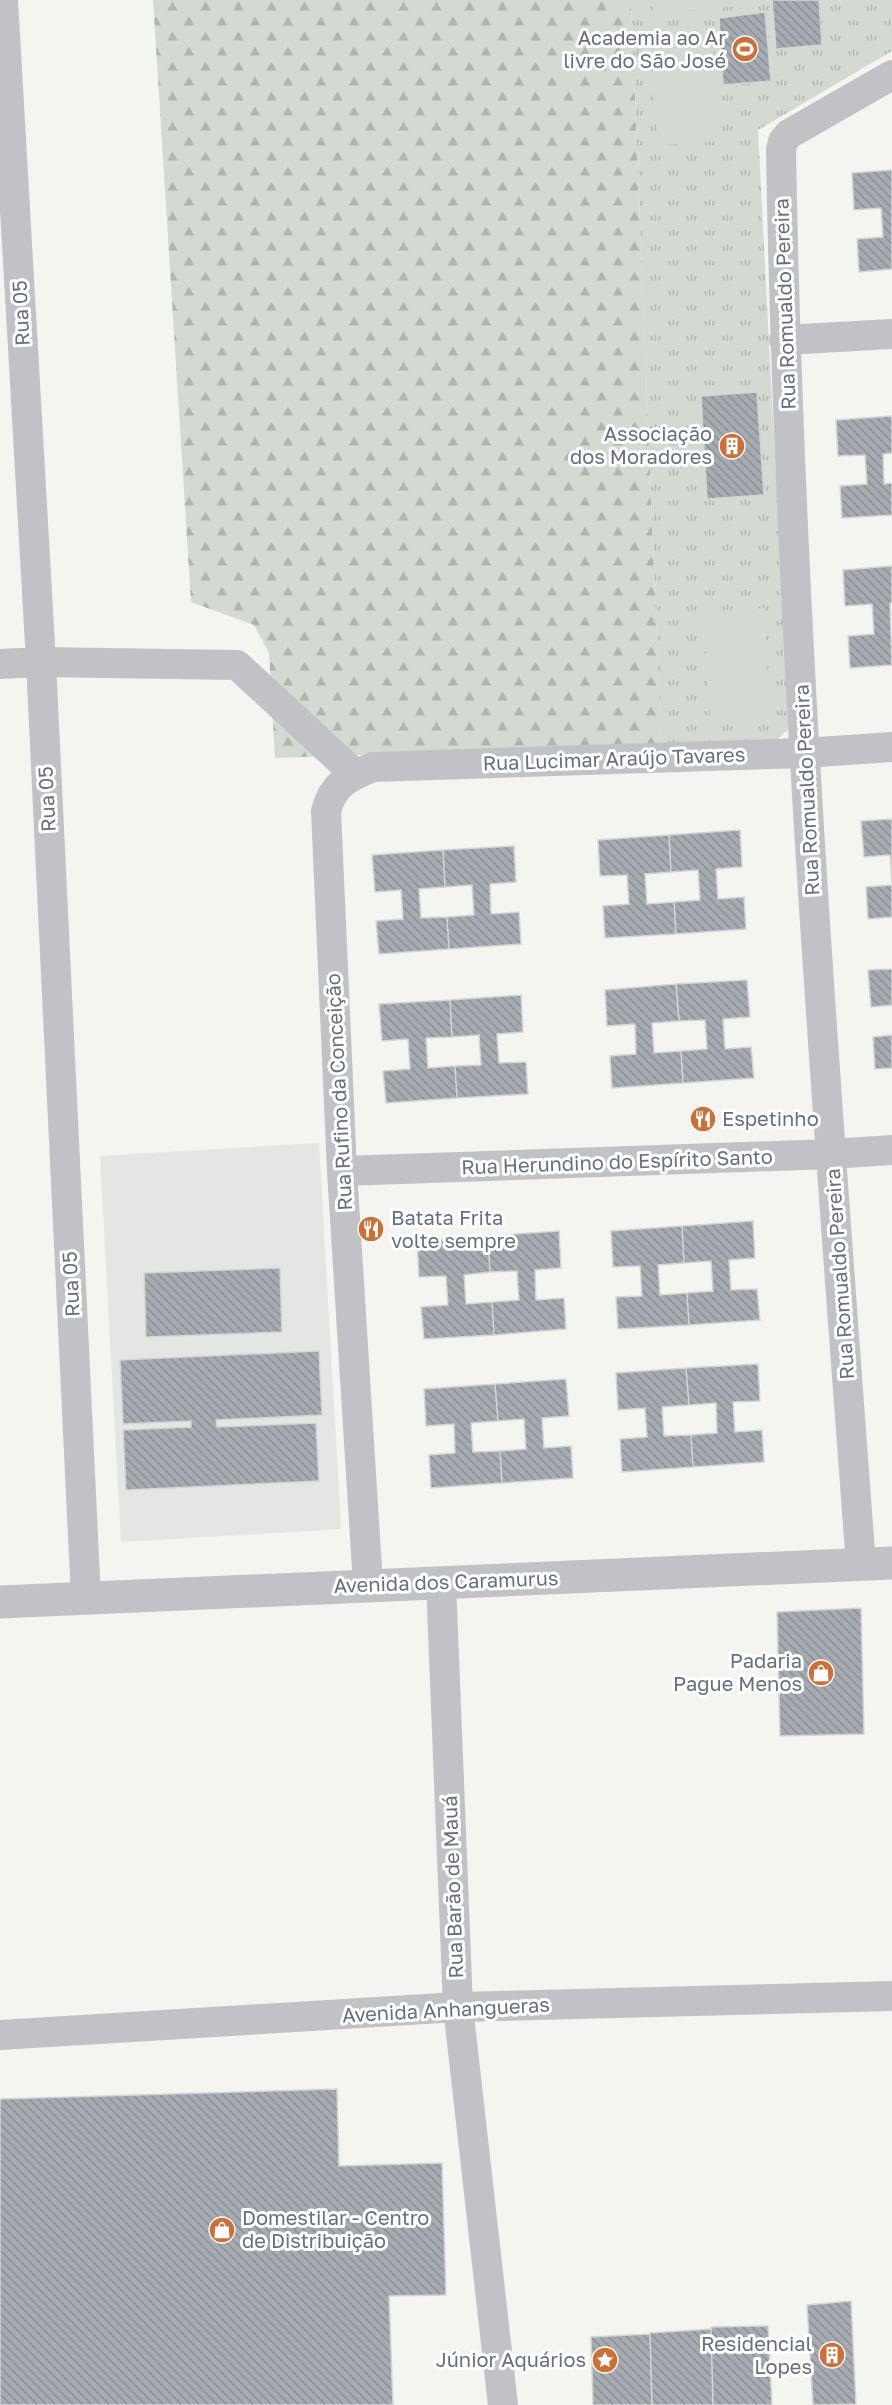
<svg xmlns="http://www.w3.org/2000/svg" width="892" height="2405" font-family="'Golos Text',sans-serif">
<defs>
<pattern id="forest-firs" width="22" height="20" patternUnits="userSpaceOnUse" patternTransform="scale(1.5)"><rect width="22" height="20" fill="#d4dad2"/><path d="M5 1l3.5 6h-7zM16 11l3.5 6h-7z" fill="#b0b5b0"/></pattern>
<pattern id="park-tufts" width="24" height="20" patternUnits="userSpaceOnUse" patternTransform="scale(1.5)"><rect width="24" height="20" fill="#d4dad2"/><path d="M3 7l-1-3M5 7V3M7 7l1-3M15 17l-1-3M17 17v-4M19 17l1-3" fill="none" stroke="#b0b5b0"/></pattern>
<pattern id="building-back-hatch" width="6" height="6" patternUnits="userSpaceOnUse" patternTransform="scale(1.5)"><rect width="6" height="6" fill="#a6abb2"/><path d="M-1 5l2 2M0 0l6 6M5-1l2 2" fill="none" stroke="#8b9096"/></pattern>
</defs>
<rect width="100%" height="100%" fill="#f4f4f1"/>
<path fill="#e4e6e4" d="M319 1143 341 1529 121 1542 100 1156Z"/>
<path fill="url(#forest-firs)" d="M153 0H631L661 744 275 758 269 653 254 625 191 602Z"/>
<path fill="url(#park-tufts)" d="M631 0H892V51L758 130 789 729 775 741 661 744Z"/>
<path fill="#d4dad2" d="M652 0H760V4L653 14Z
M712 34 718 141 658 145 651 38Z
M764 608 770 715 710 719 703 612Z"/>
<path fill="url(#building-back-hatch)" stroke="#d5d5d3" stroke-width="1.5" d="M772 0H819L822 45 776 49Z
M765 12 771 81 723 85 719 18Z
M892 170V269L859 272 857 239 883 237 881 208 854 210 852 173Z
M757 392 764 495 707 499 701 396Z
M892 416V453L883 454 884 484 892 483V515L842 518 840 486 867 484 865 455 838 456 836 420Z
M892 566V603H890L892 665 850 668 848 636 874 634 872 604 845 606 843 570Z
M892 819V883L890 855 864 857 861 821Z
M740 830 742 867 716 869 718 899 744 897 746 929 676 934 674 902 700 900 698 870 671 872 669 835Z
M669 835 671 872 645 874 647 904 674 902 676 934 605 938 603 906 629 904 627 875 600 876 598 840Z
M514 846 516 882 490 884 491 914 519 912 521 944 449 949 447 917 474 915 472 885 445 887 443 850Z
M443 850 445 887 419 889 421 918 447 917 449 949 379 954 376 921 403 919 401 890 375 892 372 855Z
M892 885V917L868 919 866 887Z
M892 969V1005L871 1007 868 970Z
M747 980 750 1017 723 1019 725 1049 751 1047 754 1078 683 1083 681 1051 707 1049 705 1020 679 1021 676 984Z
M676 984 679 1021 652 1023 654 1053 681 1051 683 1083 612 1088 610 1056 636 1054 635 1024 607 1026 605 990Z
M521 995 523 1032 497 1034 499 1063 526 1062 528 1094 457 1098 455 1066 481 1065 479 1035 452 1037 450 1000Z
M450 1000 452 1037 426 1038 428 1068 455 1066 457 1098 386 1103 383 1071 410 1069 408 1039 382 1041 379 1004Z
M892 1035V1068L875 1069 873 1037Z
M753 1221 755 1258 729 1260 731 1290 757 1289 760 1320 689 1325 687 1293 713 1291 711 1261 684 1263 682 1226Z
M682 1226 684 1263 658 1265 660 1295 687 1293 689 1325 618 1329 616 1297 642 1296 640 1266 613 1267 611 1231Z
M559 1231 561 1268 535 1270 536 1300 564 1298 566 1329 494 1335 492 1302 519 1300 517 1271 490 1272 488 1236Z
M488 1236 490 1272 464 1275 466 1304 492 1302 494 1335 424 1339 421 1307 448 1305 446 1276 419 1277 417 1241Z
M280 1268 282 1332 146 1337 144 1273Z
M319 1351 322 1415 216 1420 217 1427 316 1423 319 1481 126 1490 123 1430 191 1427V1421L123 1424 120 1360Z
M758 1364 760 1401 733 1402 735 1432 762 1430 764 1462 693 1467 691 1435 717 1433 716 1403 689 1405 686 1368Z
M686 1368 689 1405 662 1407 664 1436 691 1435 693 1467 622 1472 620 1439 647 1437 645 1408 618 1410 616 1373Z
M566 1379 569 1416 542 1418 544 1448 571 1446 573 1478 502 1483 500 1451 526 1449 524 1419 498 1421 495 1384Z
M495 1384 498 1421 471 1423 473 1452 500 1451 502 1483 431 1488 429 1455 455 1453 454 1424 426 1426 424 1389Z
M861 1608 864 1734 780 1736 777 1612Z
M337 2089 339 2166 442 2163 446 2295 389 2296 393 2405H0V2099Z
M851 2301 856 2404 813 2405 807 2305Z
M768 2326 772 2405H713L711 2327Z
M711 2329 713 2405H652L650 2333Z
M650 2334 652 2405H593L591 2337Z"/>
<g fill="none" stroke-linecap="round" stroke-linejoin="round">
<path stroke="#c0c2c5" stroke-width="30" d="M3 0 41 662 86 1598
M784 340 892 334
M0 664 41 662 237 665 355 774
M342 1171 831 1154 892 1150
M861 1565C826 1094 789 623 781 150L783 141 789 134 892 75
M441 1582 458 2007 503 2405
M368 1585 342 1171 326 811C333 784 348 777 373 767L804 753 892 747
M0 2035 458 2007 892 1996"/>
<path stroke="#c0c2c5" stroke-width="33" d="M0 1602 892 1563"/>
</g>
<defs>
<symbol id="stadium-disc" viewBox="-11 -11 22 22"><circle r="9.5" fill="#cf6e35" stroke="#fff"/><path d="M0-5a6.5 5 0 1 0 0 10a6.5 5 0 1 0 0-10ZM-3.5-1.8h7v3.6h-7Z" fill="#fff"/></symbol>
<symbol id="building-disc" viewBox="-11 -11 22 22"><circle r="9.5" fill="#cf6e35" stroke="#fff"/><path d="M-4-6H4V6H1V3H-1V6H-4ZM-2.5-4.3h1.7v1.8h-1.7ZM.8-4.3h1.7v1.8H.8ZM-2.5-1h1.7V.8h-1.7ZM.8-1h1.7V.8H.8Z" fill="#fff"/></symbol>
<symbol id="restaurant-disc" viewBox="-11 -11 22 22"><circle r="9.5" fill="#cf6e35" stroke="#fff"/><path d="M-5-6h1v4h1v-4h1v4h1v-4h1v5L-1.5 .5V6h-2V.5L-5-1ZM5-6V6H3V1.5H1.5Q1.5-4 5-6Z" fill="#fff"/></symbol>
<symbol id="shop-disc" viewBox="-11 -11 22 22"><circle r="9.5" fill="#cf6e35" stroke="#fff"/><path d="M-5-2.5h2.3a2.7 3.5 0 0 1 5.4 0H5L5.5 6h-11ZM-1.5-2.5h3a1.5 2.3 0 0 0-3 0Z" fill="#fff"/></symbol>
<symbol id="sight-disc" viewBox="-11 -11 22 22"><circle r="9.5" fill="#cf6e35" stroke="#fff"/><path d="M0-6L1.8-2.2L6-1.7L2.9 1.2L3.7 5.4L0 3.3L-3.7 5.4L-2.9 1.2L-6-1.7L-1.8-2.2Z" fill="#fff"/></symbol>
</defs>
<g fill-rule="evenodd">
<use href="#stadium-disc" x="730" y="34" width="30" height="30"/>
<use href="#building-disc" x="717" y="431" width="30" height="30"/>
<use href="#restaurant-disc" x="688" y="1104" width="30" height="30"/>
<use href="#restaurant-disc" x="356" y="1214" width="30" height="30"/>
<use href="#shop-disc" x="806" y="1658" width="30" height="30"/>
<use href="#shop-disc" x="207" y="2215" width="30" height="30"/>
<use href="#building-disc" x="817" y="2340" width="30" height="30"/>
<use href="#sight-disc" x="590" y="2345" width="30" height="30"/>
</g>
<g text-anchor="middle" stroke-width="6" stroke-linejoin="round" paint-order="stroke">
<g font-size="20" fill="#66707e" stroke="#fff" text-anchor="end">
<text x="726" y="45">Academia ao Ar<tspan x="726" dy="23">livre do São José</tspan></text>
<text x="712" y="441">Associação<tspan x="712" dy="23">dos Moradores</tspan></text>
<text x="722" y="1126" text-anchor="start">Espetinho</text>
<text x="391" y="1225" text-anchor="start">Batata Frita<tspan x="391" dy="23">volte sempre</tspan></text>
<text x="802" y="1668">Padaria<tspan x="802" dy="23">Pague Menos</tspan></text>
<text x="242" y="2225" text-anchor="start">Domestilar - Centro<tspan x="242" dy="23">de Distribuição</tspan></text>
<text x="812" y="2351">Residencial<tspan x="812" dy="23">Lopes</tspan></text>
<text x="586" y="2367">Júnior Aquários</text>
</g>
<g font-size="20" fill="#66707e" stroke="#fff">
<text transform="translate(785 304) rotate(-92)" y="7">Rua Romualdo Pereira</text>
<text transform="translate(21 313) rotate(-93)" y="7">Rua 05</text>
<text transform="translate(614 759) rotate(-2)" y="7">Rua Lucimar Araújo Tavares</text>
<text transform="translate(807 790) rotate(-93)" y="7">Rua Romualdo Pereira</text>
<text transform="translate(47 799) rotate(-93)" y="7">Rua 05</text>
<text transform="translate(339 1092) rotate(-93)" y="7">Rua Rufino da Conceição</text>
<text transform="translate(617 1162) rotate(-2)" y="7">Rua Herundino do Espírito Santo</text>
<text transform="translate(840 1274) rotate(-94)" y="7">Rua Romualdo Pereira</text>
<text transform="translate(71 1284) rotate(-93)" y="7">Rua 05</text>
<text transform="translate(446 1582) rotate(-2)" y="7">Avenida dos Caramurus</text>
<text transform="translate(453 1887) rotate(-92)" y="7">Rua Barão de Mauá</text>
<text transform="translate(446 2010) rotate(-3)" y="7">Avenida Anhangueras</text>
</g>
</g>
</svg>
